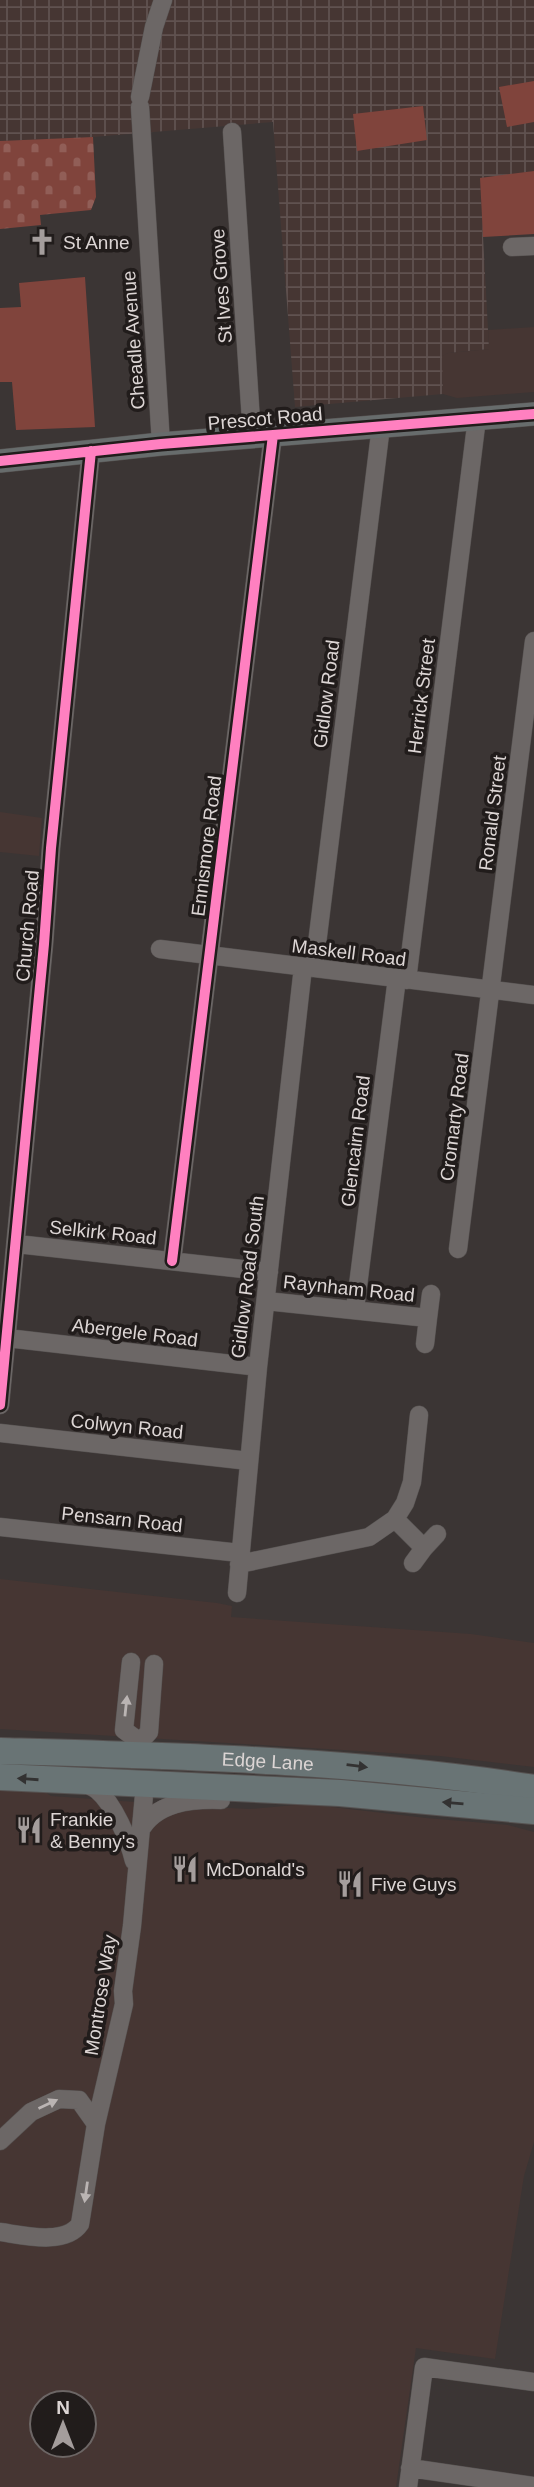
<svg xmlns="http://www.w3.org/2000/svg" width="534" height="2487" font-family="Helvetica,sans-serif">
<defs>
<pattern id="industrial-grid" width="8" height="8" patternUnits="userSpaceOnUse" patternTransform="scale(1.75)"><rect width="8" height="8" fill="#463633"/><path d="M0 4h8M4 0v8" fill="none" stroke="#605250"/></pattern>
<pattern id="cemetery-stones" width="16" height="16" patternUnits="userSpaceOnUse" patternTransform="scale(1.75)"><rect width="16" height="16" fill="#80443c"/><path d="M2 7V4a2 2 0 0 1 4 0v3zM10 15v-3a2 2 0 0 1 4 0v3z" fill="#915e57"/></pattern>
</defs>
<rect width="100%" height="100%" fill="#3b3534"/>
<path fill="#463633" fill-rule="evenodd" d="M534 327V392L457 398 443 394 441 356 448 353 489 349 488 330Z
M0 812 42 818 39 856 0 852Z
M0 1579 217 1603 232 1606 231 1617 471 1634 534 1643V1767L440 1756 0 1729Z
M0 1789 42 1790 51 1796 206 1807 250 1809 306 1804 426 1818 508 1825 534 1832V2142L524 2176 495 2359 416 2348 396 2487H0ZM42 2403H84V2445H42Z"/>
<path fill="url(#industrial-grid)" d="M0 0H534V171L480 179 489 349 448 353 442 356 443 394 295 407 273 122 93 137 0 141Z"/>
<path fill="#80443c" d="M534 81V122L507 127 499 87Z
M423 106 427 140 357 151 353 114Z
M534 171V234L483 237 480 178Z
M85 277 95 427 16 430 12 382H0V308L21 307 19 283Z"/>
<path fill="url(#cemetery-stones)" d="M93 137 96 197 91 210 40 215 41 225 0 229V141Z"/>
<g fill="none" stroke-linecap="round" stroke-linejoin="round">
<defs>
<path id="minor" d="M140 97 154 27 163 0
M140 107 161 444
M232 132 252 436
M512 247 534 246
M160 949 534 995
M314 968 381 426
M407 980 477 418
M17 1244 269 1272
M458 1249 534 641
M172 1261 273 435
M266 1301 428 1318 431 1294
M355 1309 397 978
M7 1338 258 1367
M425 1344 428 1318
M0 1405 44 944 51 848 91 451
M0 1433 249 1461
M395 1519 424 1548 437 1534
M0 1527 240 1553
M413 1563 424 1548
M239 1564 369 1537 395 1519 405 1503 412 1482 419 1415
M237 1593 258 1367 303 967
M131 1662 124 1730 140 1742 142 1755
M140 1742 149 1732 154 1664
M82 1782C87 1785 93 1787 97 1790 114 1804 129 1840 134 1861
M140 1831C156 1802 191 1799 221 1800
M0 2141 31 2112 59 2099 79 2100 96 2124
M0 2232C22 2235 65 2246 80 2224L96 2124 124 2004 123 1991 132 1926 145 1784
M410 2468 534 2486
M408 2487 424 2367 534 2382"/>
<path id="major" d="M0 461 161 444 534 414"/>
<g id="highway">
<path id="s1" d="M0 1751C179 1756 357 1760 534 1788"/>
<path d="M0 1777 340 1793 534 1811"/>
</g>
</defs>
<use href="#minor" stroke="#565251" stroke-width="19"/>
<use href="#major" stroke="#565251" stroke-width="24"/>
<use href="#highway" stroke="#565251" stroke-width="28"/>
<use href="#minor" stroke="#6c6766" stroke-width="18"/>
<use href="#major" stroke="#676c6c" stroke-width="23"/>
<use href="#highway" stroke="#697475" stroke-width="26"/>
<defs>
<path id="cycleway" d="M0 461 161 444 534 414
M172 1261 273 435
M0 1405 44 944 51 848 91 451"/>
</defs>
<use href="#cycleway" stroke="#211c1b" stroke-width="15"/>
<use href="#cycleway" stroke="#ff80c0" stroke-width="10"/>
</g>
<defs><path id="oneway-solid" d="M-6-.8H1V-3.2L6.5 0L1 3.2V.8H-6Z" transform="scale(1.75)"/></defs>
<g fill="#bab4b3">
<use href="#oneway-solid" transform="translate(126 1706) rotate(-84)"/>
<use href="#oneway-solid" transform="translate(48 2104) rotate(-25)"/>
<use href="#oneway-solid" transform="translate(86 2192) rotate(98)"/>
</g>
<g fill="#333232">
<use href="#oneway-solid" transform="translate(357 1766) rotate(7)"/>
<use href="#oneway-solid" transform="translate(28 1779) rotate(-176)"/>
<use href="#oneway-solid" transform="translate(453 1803) rotate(-175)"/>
</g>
<defs>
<symbol id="church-bare" viewBox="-9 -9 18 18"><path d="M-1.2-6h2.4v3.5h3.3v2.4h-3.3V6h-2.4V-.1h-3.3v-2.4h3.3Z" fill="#a49d9c" stroke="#211c1b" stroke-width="2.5" paint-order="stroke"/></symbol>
<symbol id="restaurant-bare" viewBox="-9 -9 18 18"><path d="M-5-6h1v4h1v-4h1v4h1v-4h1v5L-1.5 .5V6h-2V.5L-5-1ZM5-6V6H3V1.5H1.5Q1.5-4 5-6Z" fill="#a49d9c" stroke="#211c1b" stroke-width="2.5" paint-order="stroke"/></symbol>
</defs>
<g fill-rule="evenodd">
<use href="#church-bare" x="23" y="223" width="38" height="38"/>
<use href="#restaurant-bare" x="10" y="1811" width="38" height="38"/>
<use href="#restaurant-bare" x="166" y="1850" width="38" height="38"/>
<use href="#restaurant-bare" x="331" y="1865" width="38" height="38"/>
</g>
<g text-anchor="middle" stroke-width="7" stroke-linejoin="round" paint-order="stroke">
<g font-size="19" fill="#dcd5d4" stroke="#211c1b" text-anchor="start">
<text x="63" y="249">St Anne</text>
<text x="50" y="1826">Frankie<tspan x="50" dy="22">&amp; Benny's</tspan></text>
<text x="206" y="1876">McDonald's</text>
<text x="371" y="1891">Five Guys</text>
</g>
<g font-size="19" fill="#dcd5d4" stroke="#211c1b">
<text transform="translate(221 286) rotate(-94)" y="7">St Ives Grove</text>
<text transform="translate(133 340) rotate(-94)" y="7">Cheadle Avenue</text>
<text transform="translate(265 418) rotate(-5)" y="7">Prescot Road</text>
<text transform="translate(326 694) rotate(-83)" y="7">Gidlow Road</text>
<text transform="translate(421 696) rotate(-83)" y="7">Herrick Street</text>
<text transform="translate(492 813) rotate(-83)" y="7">Ronald Street</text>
<text transform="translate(206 846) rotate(-83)" y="7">Ennismore Road</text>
<text transform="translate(27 926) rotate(-85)" y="7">Church Road</text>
<text transform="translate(349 952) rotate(7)" y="7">Maskell Road</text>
<text transform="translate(454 1117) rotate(-83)" y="7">Cromarty Road</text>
<text transform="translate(355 1141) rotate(-83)" y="7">Glencairn Road</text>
<text transform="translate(103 1232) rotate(6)" y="7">Selkirk Road</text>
<text transform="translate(247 1277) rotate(-83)" y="7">Gidlow Road South</text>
<text transform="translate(349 1288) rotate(6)" y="7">Raynham Road</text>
<text transform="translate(135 1332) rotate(7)" y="7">Abergele Road</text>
<text transform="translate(127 1426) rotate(6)" y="7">Colwyn Road</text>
<text transform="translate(122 1519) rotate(6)" y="7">Pensarn Road</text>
<text dy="7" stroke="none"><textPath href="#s1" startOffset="268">Edge Lane</textPath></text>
<text transform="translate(100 1995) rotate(-81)" y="7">Montrose Way</text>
</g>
</g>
<g transform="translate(63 2424)"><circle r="33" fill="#211c1b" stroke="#6c6665" stroke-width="2"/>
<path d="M0-5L12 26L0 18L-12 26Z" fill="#a49d9c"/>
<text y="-10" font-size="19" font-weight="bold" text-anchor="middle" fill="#dcd5d4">N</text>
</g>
</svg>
